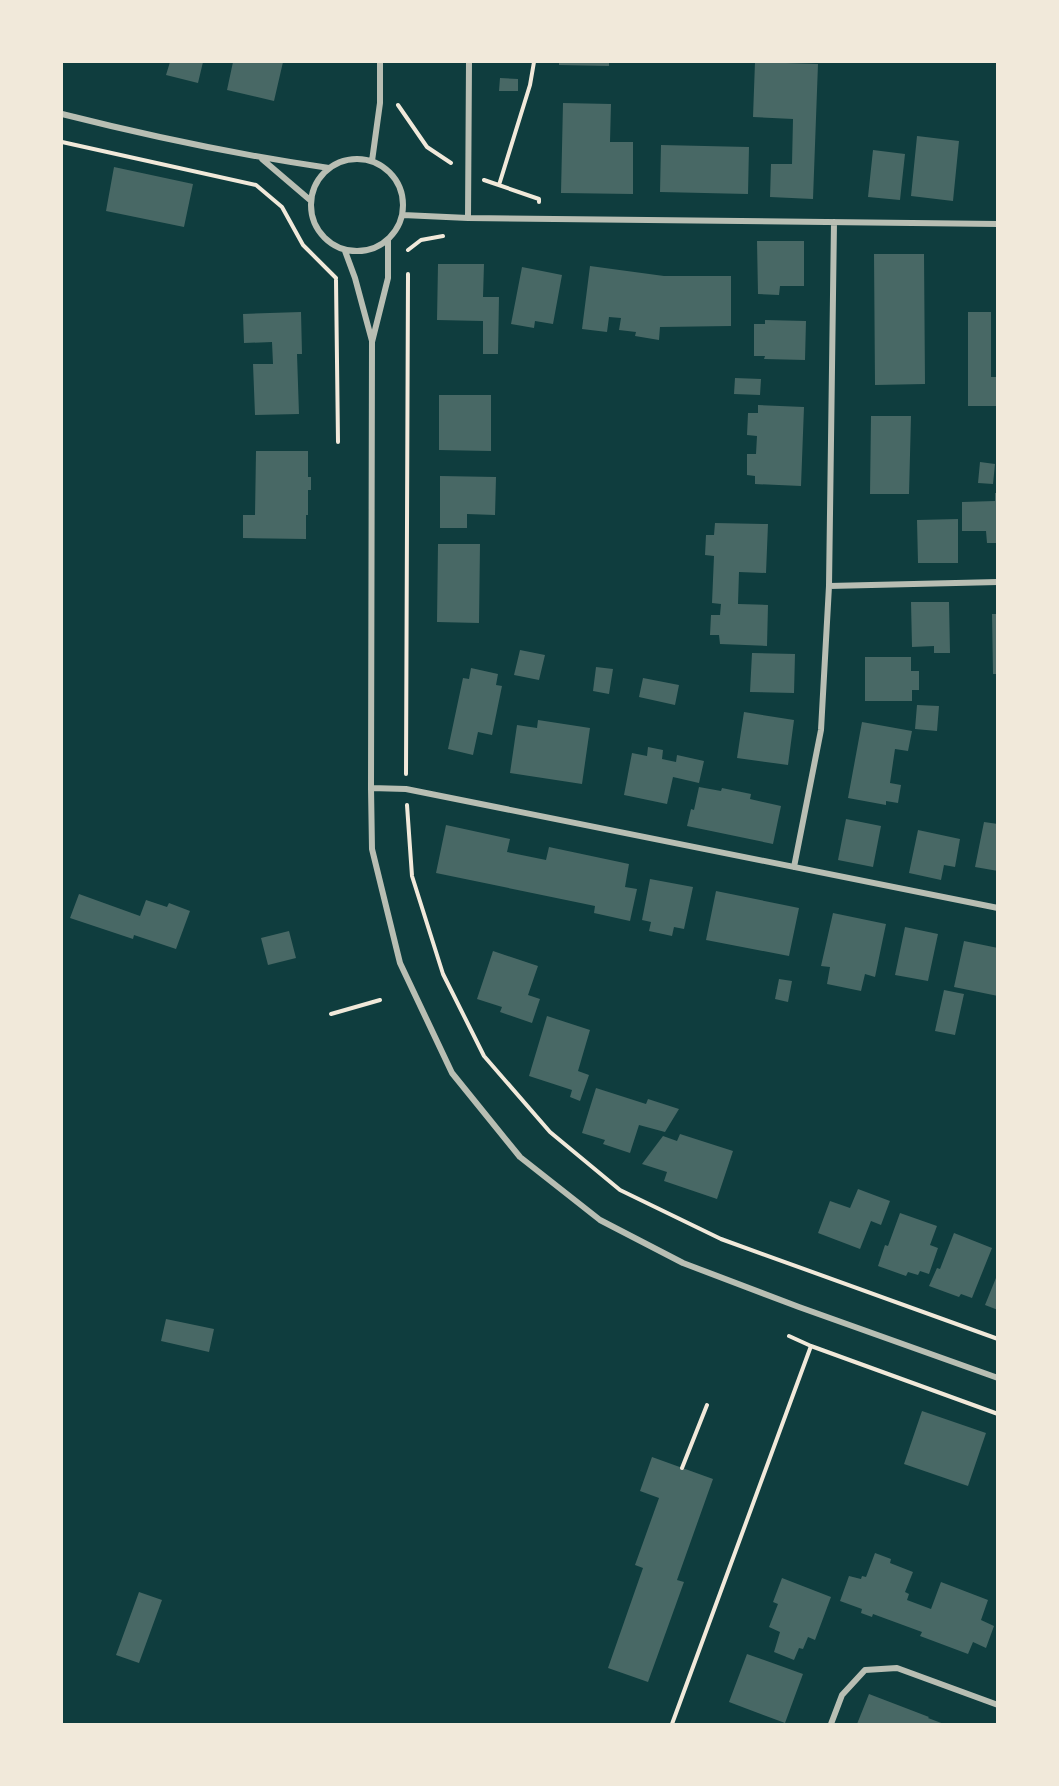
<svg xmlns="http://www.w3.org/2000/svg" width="1059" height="1786" font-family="Quicksand,sans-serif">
<rect width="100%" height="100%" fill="#0f3d3e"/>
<path fill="#486865" d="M170 62H203L198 83 166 75Z
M233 62H283L274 101 227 90Z
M559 62H609V66L559 65Z
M755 62 818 64 813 199 770 197 771 164H792L793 119 753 117Z
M500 78 518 79V91H499Z
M563 103 611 104 610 142H633V194L561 193Z
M917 136 959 141 953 201 911 196Z
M661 145 749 147 748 194 660 192Z
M873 150 905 154 900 200 868 197Z
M114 167 193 184 184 227 106 211Z
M757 241H804V286H780L779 295 758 294Z
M874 254H924L925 384 875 385Z
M438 264H484L483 297H499L498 354H483V321L437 320Z
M590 266 664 276H731V326L660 327 659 340 635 336 636 332 619 330 621 318 609 317 607 332 582 329Z
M522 267 562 275 553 324 535 321 534 328 511 324Z
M301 312 302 354H297L299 414 255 415 253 364H273L272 342 244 343 243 314Z
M968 312H991V377H998V406H968Z
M765 320 806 321 805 360 764 359 765 356H754V324H765Z
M735 378 761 379 760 395 734 394Z
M439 395H491V451L439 450Z
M758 405 804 407 801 486 755 484V476L747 475V454H756L757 436 747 435 748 413H758Z
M871 416H911L909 494H870Z
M256 451H308V477H311V490H308V515H306V539L243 538V515H255Z
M980 462 995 464 993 484 978 483Z
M440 476 496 477 495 515 467 514V528H440Z
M995 493H998V543H987L986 531H962V502L995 501Z
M958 519V563H918L917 520Z
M715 523 768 524 766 573 739 572 738 604 768 605 767 646 720 644 719 635H710L711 615H720L721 604 712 603 714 556 705 555 706 535H714Z
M438 544H480L479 623 437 622Z
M911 602H949L950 653H934V646L912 647Z
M992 614H998V674H993Z
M520 650 545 655 539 680 514 675Z
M752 653 795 654 794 693 750 692Z
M865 657H911V671H919V690H912V701H865Z
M596 667 613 669 609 694 593 691Z
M471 668 498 674 496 685 502 686 492 735 478 732 473 755 448 749 463 678 469 679Z
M643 678 679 685 675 705 639 697Z
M917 705 939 706 937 731 915 729Z
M744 712 794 720 788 765 737 758Z
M538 720 590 728 582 784 510 773 517 725 537 728Z
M862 722 912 731 908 751 895 749 890 783 901 785 898 803 886 801V805L848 798Z
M648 747 663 750 662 759 676 762 677 755 704 761 699 783 673 777 667 804 624 795 632 753 647 756Z
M699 787 721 791 722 788 751 794 750 799 781 806 773 844 687 826 691 809 694 810Z
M846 819 881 826 873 867 838 860Z
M984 822 998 824V871L975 867Z
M446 825 510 839 507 852 546 860 549 847 629 864 625 887 637 889 630 921 594 913 595 906 436 873Z
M918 830 960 839 955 867 944 865 941 880 909 873Z
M650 879 693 887 684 929 674 927 672 936 649 931 651 922 642 920Z
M716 891 799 908 789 956 706 940Z
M79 894 140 916 146 900 167 907 169 903 190 911 176 949 134 935 133 939 70 918Z
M833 913 886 924 875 977 865 974 861 991 827 984 830 967 821 966Z
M905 927 938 934 928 981 895 975Z
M289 931 296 958 268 965 261 938Z
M964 941 998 948V996L954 987Z
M493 951 538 966 528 995 540 999 532 1023 500 1012 502 1007 477 999Z
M779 979 792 981 788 1002 775 999Z
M944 990 964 994 955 1035 935 1031Z
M547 1016 590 1030 578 1071 589 1075 580 1101 570 1097 572 1090 529 1076Z
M596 1088 646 1104 648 1099 679 1109 665 1132 639 1125 630 1153 603 1144 605 1140 582 1133Z
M680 1134 733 1151 717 1199 664 1181 667 1172 642 1164 663 1136 677 1141Z
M858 1189 890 1201 881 1225 871 1221 860 1249 818 1233 830 1201 850 1208Z
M900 1213 937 1226 930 1245 938 1248 929 1274 920 1271 918 1275 908 1272 906 1276 878 1266 885 1245 888 1246Z
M954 1233 992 1248 972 1298 961 1294 959 1297 929 1286 937 1268 940 1269Z
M998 1273V1310L985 1305Z
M166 1319 214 1329 209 1352 161 1341Z
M922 1411 986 1433 968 1486 904 1464Z
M652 1457 713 1479 677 1580 684 1582 648 1682 608 1668 643 1568 635 1565 659 1498 640 1491Z
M875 1553 891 1559 890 1563 913 1572 905 1592 909 1594 907 1600 931 1609 941 1582 988 1600 981 1620 994 1626 986 1648 973 1642 968 1654 920 1636 922 1632 873 1614 872 1617 861 1613 862 1609 840 1601 849 1576 861 1579 862 1576 866 1577Z
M782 1578 831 1597 815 1640 808 1637 803 1649 799 1648 794 1660 774 1652 780 1632 769 1627 778 1604 773 1602Z
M139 1592 162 1600 139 1663 116 1655Z
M747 1654 803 1674 785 1723 729 1702Z
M869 1694 929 1717 928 1718 944 1724H857Z"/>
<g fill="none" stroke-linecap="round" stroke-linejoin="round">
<path stroke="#f1e9da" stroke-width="4" d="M398 105 427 147 451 163
M62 142 256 185 282 207 303 245 336 278
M484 180 539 199V202
M499 185 530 85 534 62
M408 250 421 240 443 236
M336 280 338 442
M406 774 408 274
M407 805 412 876 443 974 484 1056 550 1132 620 1190 721 1239 998 1339
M331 1014 380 1000
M789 1336 811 1346 998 1414
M682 1468 707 1405
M672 1724 811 1346"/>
<path stroke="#b8beb3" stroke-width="6" d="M62 114C149 136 239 155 329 168
M311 205a46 46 0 1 1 92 0a46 46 0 1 1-92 0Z
M262 159 310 200
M372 161 380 103V62
M403 215 468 218 998 224
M468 218 469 62
M388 240V278L372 342 371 788 372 849 400 963 452 1073 520 1157 600 1220 683 1263 799 1307 998 1378
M345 251 355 278 372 341
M829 586 998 582
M371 788 406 789 998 908
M794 867 821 730 829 586 834 222
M831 1724 842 1695 865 1670 897 1668 998 1705"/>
</g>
<rect width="1059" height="1786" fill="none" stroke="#f1e9da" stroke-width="126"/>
</svg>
